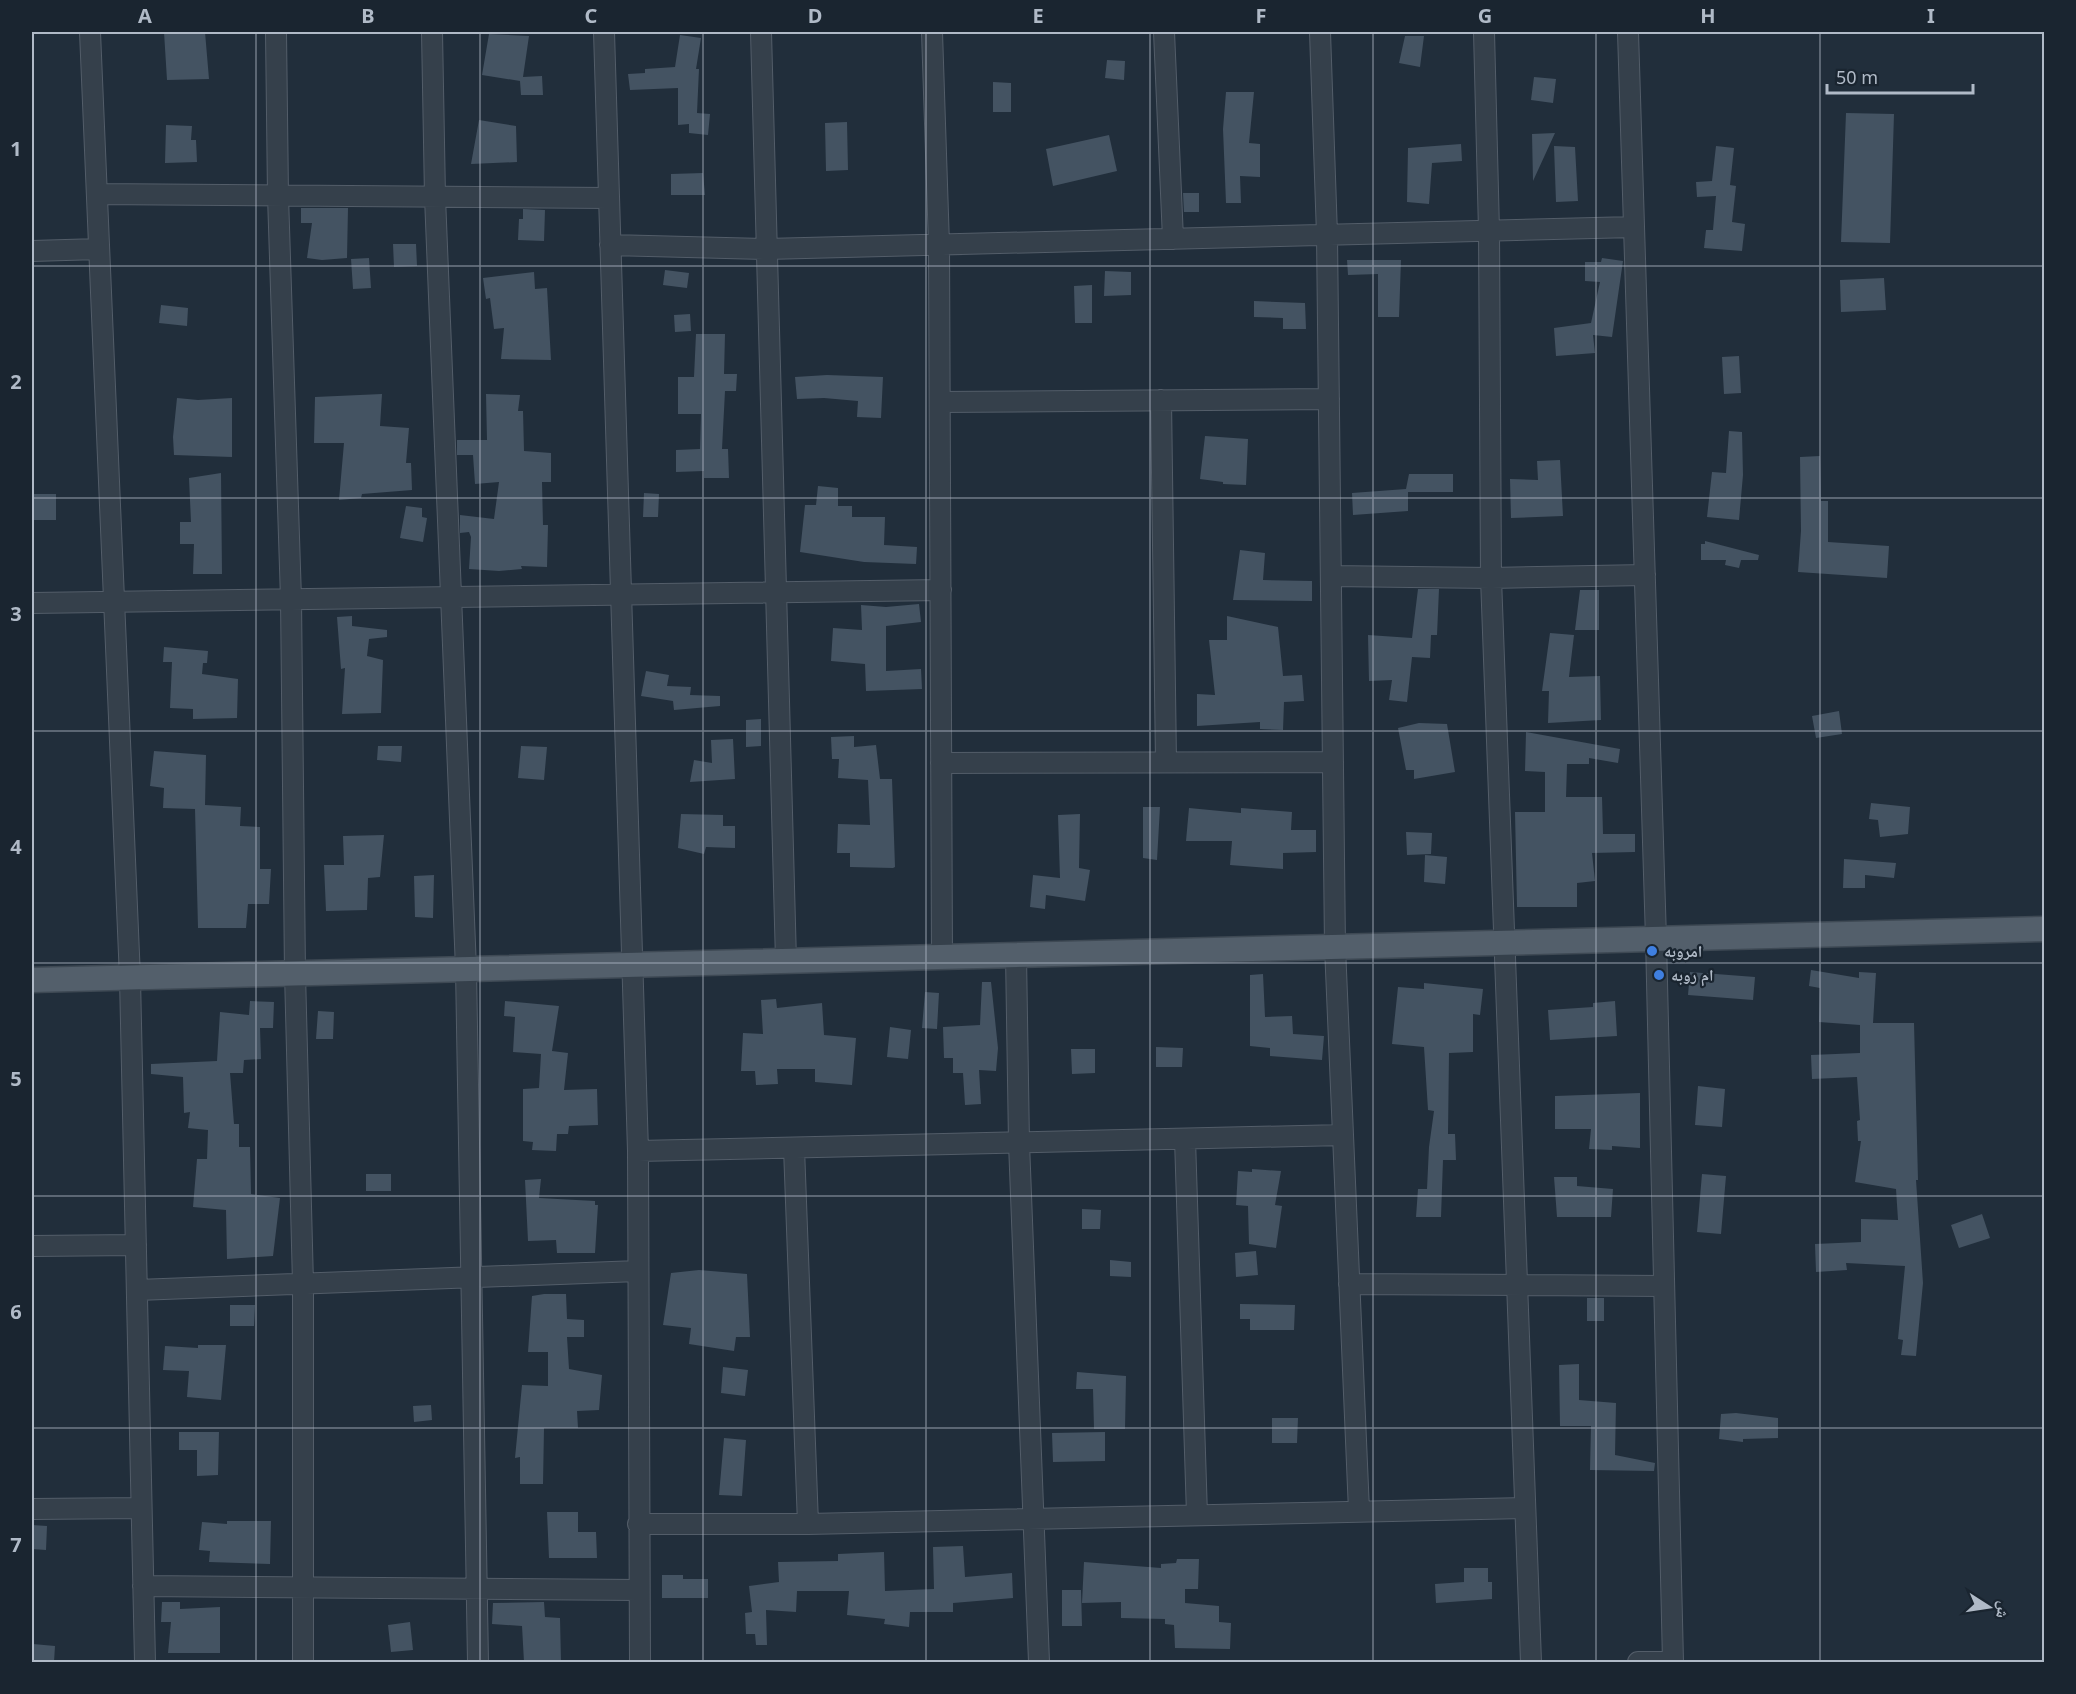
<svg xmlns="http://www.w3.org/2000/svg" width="2076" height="1694" font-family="'Noto Sans','Noto Naskh Arabic',sans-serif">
<rect width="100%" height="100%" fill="#212e3b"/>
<path fill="#445362" d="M164 32H205L209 79 167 80Z
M489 34 529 36 523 77 542 76 543 95H521L520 81 482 75Z
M680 35 701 38 696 69H699L697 113 710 114 708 135 689 133V124L678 125V88L630 90 628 74 645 73V69L675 67Z
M1405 36H1424L1420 67 1399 63Z
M1107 60 1125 61 1124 80 1105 78Z
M1534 77 1556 79 1553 103 1531 100Z
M993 82 1011 83V112H993Z
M1226 92H1254L1249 143 1260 144V177L1240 176 1241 203H1226L1223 129Z
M1846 113 1894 114 1890 243 1841 242Z
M479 120 516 126 517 162 471 164Z
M847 122 848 170 826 171 825 123Z
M166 125 192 126 191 140H196L197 162 165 163Z
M1555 133 1533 181 1532 134Z
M1109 135 1117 171 1053 186 1046 149Z
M1461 144 1462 161 1432 163 1429 204 1407 202 1408 148Z
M1554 146 1575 147 1578 201 1556 202Z
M1716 146 1734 148 1730 185 1736 186 1732 222 1745 224 1742 251 1704 248 1706 230H1713L1716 196 1697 197 1696 182 1712 181Z
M703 173 705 195H671V174Z
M1183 193H1199V212H1184Z
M301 208H348L347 258 322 260 307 258 312 223H301Z
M523 209 545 210 544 241 518 240 519 219H523Z
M393 244H416L417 266 394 267Z
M369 258 371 288 353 289 351 259Z
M1602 258 1623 261 1612 337 1593 335 1595 353 1556 356 1554 328 1591 323 1600 282 1585 281V262H1601Z
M1347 260H1401L1399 317H1378V274L1348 275Z
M665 270 689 273 687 288 663 285Z
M1105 271 1131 272V295L1104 296Z
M534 272 535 289 547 288 551 360 501 359 504 328 494 329 490 298 486 299 483 278Z
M1884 278 1886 310 1841 312 1840 280Z
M1092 285V323H1075L1074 286Z
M1254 301 1305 303 1306 329H1283V318L1254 317Z
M161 305 188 308 187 326 159 323Z
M690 314 691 331 675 332 674 315Z
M696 334H725L724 374H737L736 391H725L722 449H728L729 478H704V471L676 472V450L700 449 701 414H678V377H694Z
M1739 356 1741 393 1724 394 1722 357Z
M827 375 883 377 881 418 857 417 858 401 824 398 797 399 795 377Z
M382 394 380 426 409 428 406 463H411L412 490 362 494 361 498 339 500 344 443H314L315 397Z
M486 394 520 395 518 411H523L524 451 551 453V482H542L543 525H548L547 567 521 566 522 569 499 571 469 569 471 537 469 532 460 533V515L494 519 499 482 475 484 473 455H457V440H487Z
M177 398 198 400 232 398V457L174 455 173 437Z
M1729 431 1742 432 1743 475 1739 520 1707 517 1712 472 1726 473Z
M1205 436 1248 439 1246 485 1223 484V482L1200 479Z
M1820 456 1821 501H1828V542L1889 546 1887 578 1798 572 1801 531 1800 457Z
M1560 460 1563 516 1511 518 1510 479 1538 480 1537 461Z
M221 473 222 574H193L194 544H180V522H191L189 478Z
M1409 474H1453V492H1408V511L1353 515 1352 493 1406 489Z
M818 486 838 488V506H852V517H885L884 545 917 547 916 564 864 562 800 552 805 505H816Z
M644 493 659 494 658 517H643Z
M32 494H56V520H32Z
M406 506 422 508V517L427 518 423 542 400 538Z
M1705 541 1759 555 1758 560H1741L1739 568 1725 565 1726 560H1701V544H1705Z
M1240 550 1265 553 1263 580 1312 581V601L1233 600Z
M1418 589H1439L1437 635H1431L1430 658 1412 657 1407 702 1389 700 1392 680 1369 681 1368 635 1412 638Z
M1580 590H1599V630H1575Z
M919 604 921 622 886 626V671L921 669 922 689 866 691 865 664 831 661 833 628 862 630 861 605 886 607Z
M352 616V626L387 630V637L369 639 367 656 383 660 381 713 342 714 345 668 341 669 337 617Z
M1227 616 1278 627 1283 676 1302 675 1304 701 1284 702 1283 730 1260 729V722L1197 726V694L1215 695 1209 640H1227Z
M1550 633 1574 635 1569 677 1600 676 1601 720 1548 723 1549 691H1542Z
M164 647 208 651 207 663H203L202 674 238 679 237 718 193 719V709L170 708 172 662H163Z
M646 671 669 675 667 686 691 687 690 695 720 696V706L674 710 673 701 641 696Z
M1839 711 1842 734 1816 738 1812 716Z
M761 719V746L746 747V720Z
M1419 723 1447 724 1455 772 1414 779V770H1406L1398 728Z
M1526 732 1620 749 1618 763 1589 758V764H1567L1566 797H1602L1603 834H1635V852L1592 853 1595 881 1577 883V907H1517L1515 812H1545V772L1525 771Z
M854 736V747L876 745 880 779H892L895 867 893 868 850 867V853H837L838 824 870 825 868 780 838 778 839 759H832L831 737Z
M733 739 735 779 690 782 694 760 712 763 711 740Z
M378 746H402L401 762 377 760Z
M521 746 547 747 544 780 518 778Z
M154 751 206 755 205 805 241 807 240 826 260 827V869H271L269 904H248L246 928H198L195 809 163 808 164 788 150 786Z
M1871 803 1910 807 1908 834 1880 837 1878 820 1869 819Z
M1143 807H1160L1157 860 1143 858Z
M1189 808 1241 813V808L1292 812 1291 830H1316V852L1283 853V869L1230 865 1232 841H1186Z
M681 814 723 815V826H735V848L706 847 704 854 678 848Z
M1080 814 1079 868 1090 870 1085 901 1046 895 1045 909 1030 907 1033 875 1060 878 1058 815Z
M1406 832 1432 833 1431 854 1407 855Z
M384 835 380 877 368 878 367 910 326 911 324 865H344L343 836Z
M1425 855 1447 857 1445 884 1424 882Z
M1844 859 1896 863 1894 878 1865 875V888H1843Z
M434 875 433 918 415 917 414 876Z
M1811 970 1859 978V972L1876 973 1873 1023H1914L1918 1180H1916L1923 1283 1916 1356 1901 1355 1903 1340 1898 1339 1905 1266 1846 1263 1847 1270 1816 1272 1815 1244 1861 1242V1219L1898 1220 1896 1189 1855 1182 1861 1141H1858L1857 1121 1860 1120 1857 1077 1812 1079 1811 1055 1860 1053V1025L1819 1022 1820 988 1809 986Z
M1690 972 1755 977 1753 1000 1688 995Z
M1263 974 1265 1017 1292 1016 1293 1034 1324 1036 1322 1060 1270 1056V1048L1250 1046V975Z
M982 982H991L998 1048 996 1071 979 1070 981 1104 965 1105 963 1073H953V1058H944L943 1027 980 1025Z
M1424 983 1483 989 1480 1015 1473 1014V1052L1449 1053 1448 1134H1455L1456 1160H1443L1441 1217H1416L1418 1189H1427L1429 1147 1434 1111 1428 1110 1424 1047 1392 1044 1398 987 1424 989Z
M925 992 939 993 937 1029 922 1028Z
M776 999 777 1008 822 1003 824 1035 856 1038 852 1085 815 1082V1069H777L778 1084 756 1085 755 1071H741L743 1033 763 1034 761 1000Z
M250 1001 274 1002 273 1028H260L261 1059 244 1060 243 1073H230L234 1124H239V1147H250L251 1194 280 1198 273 1256 227 1259 226 1210 193 1207 197 1159H207L208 1130 188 1128 190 1112 184 1113 183 1077 151 1074V1064L217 1061 220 1012 249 1015Z
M505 1001 559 1006 552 1051 568 1053 564 1090 597 1089 598 1125 569 1126 568 1134H557L556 1151 532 1150 533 1142 523 1141V1089L539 1088 541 1054 513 1052 515 1017 504 1016Z
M1615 1001 1617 1036 1550 1040 1548 1010 1593 1007V1003Z
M318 1011 334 1012 333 1039H316Z
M890 1027 911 1030 908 1059 887 1057Z
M1156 1047 1183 1048 1182 1067H1156Z
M1071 1049H1095V1073L1072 1074Z
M1698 1086 1725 1089 1722 1127 1695 1125Z
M1640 1093V1148L1612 1146V1150L1589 1149 1591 1129H1555V1096Z
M1252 1169 1281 1171 1275 1205 1282 1206 1276 1248 1249 1244 1248 1206 1236 1205 1238 1171 1252 1172Z
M366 1174H391V1191H366Z
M1702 1174 1726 1176 1721 1234 1697 1232Z
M1554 1177H1577V1186L1613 1189 1611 1217H1557Z
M541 1179 539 1198 595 1201V1205H598L595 1253H557L556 1240 528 1241 525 1180Z
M1082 1209 1101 1210 1100 1229H1082Z
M1982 1214 1990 1238 1959 1248 1951 1225Z
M1256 1251 1258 1275 1236 1277 1235 1253Z
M1110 1260 1131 1262V1277L1110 1276Z
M699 1270 747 1274 750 1337H736L734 1351 689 1344 691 1328 663 1325 671 1273Z
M544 1294H566L567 1319 584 1320V1337H567L569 1369 602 1375 599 1410 577 1411 578 1428H544L543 1484H520V1457L515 1458 522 1385 548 1386V1352H528L532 1296Z
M1587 1298H1604V1321H1587Z
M1240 1304 1295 1305 1294 1330H1250V1319H1240Z
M230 1305H255L254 1326H230Z
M198 1345H226L221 1400 187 1397 189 1371 163 1370 165 1346 198 1348Z
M1579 1364V1400L1616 1403 1615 1455 1655 1463 1654 1471 1590 1470 1591 1426H1560L1559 1365Z
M723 1367 748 1370 745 1396 721 1393Z
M1077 1372 1126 1376 1125 1429H1094L1093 1389H1076Z
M431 1405 432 1420 414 1422 413 1406Z
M1736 1413 1778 1418V1438L1743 1439V1442L1719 1439 1721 1414Z
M1272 1418H1298L1297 1443H1272Z
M179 1432H219L218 1475 197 1476V1450H179Z
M1105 1432V1461L1053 1462 1052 1433Z
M724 1438 746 1440 742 1496 719 1495Z
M547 1512H578V1532H596L597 1558H549Z
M227 1521H271L270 1564 209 1562 210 1551 199 1550 202 1522 227 1524Z
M32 1525 47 1526 46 1550 32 1549Z
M963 1546 965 1577 1012 1573 1013 1598 953 1603V1612H910L909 1627 884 1624 885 1619 847 1615 849 1591H797L796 1612 766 1610 767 1645H756L755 1634H746L745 1613 752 1612 749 1586 779 1582 778 1562 838 1561V1554L884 1552 885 1591 934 1589 933 1547Z
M1177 1559H1199L1198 1589H1185V1603L1219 1606V1622L1231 1623 1230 1649 1175 1648 1174 1625 1165 1624V1619L1121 1618V1602L1082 1603 1084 1562 1161 1568V1564L1176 1563Z
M1464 1568H1488V1582H1492V1599L1436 1603 1435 1584 1464 1582Z
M662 1575H683V1579H708V1598H662Z
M1062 1590H1081L1082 1626H1062Z
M162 1602H180V1609L220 1607V1653H168L171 1622H161Z
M544 1602 545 1617 560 1618 561 1662H524L522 1626 492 1624 493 1603Z
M410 1622 413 1650 391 1652 388 1625Z
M33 1644 55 1646 54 1662H32Z"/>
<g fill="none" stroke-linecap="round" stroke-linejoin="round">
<defs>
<path id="minor" d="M90 32 130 978 145 1662
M276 32 278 196 291 599 295 973 303 1284V1662
M432 32 435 197 466 969 478 1662
M604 32 638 1151 640 1662
M761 32 786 961
M932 32 939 245 942 957
M1164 32 1173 239
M1320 32 1327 235 1335 947 1359 1511
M1484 32 1489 231 1491 578 1531 1662
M1628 32 1656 939 1673 1662
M97 194 609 198
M610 245 766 249 1634 227
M32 251 99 249
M1161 400 1166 762
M940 402 1329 399
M1331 576 1491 578 1645 575
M32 603 941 590
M941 763 1333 762
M1016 955 1019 1143 1039 1662
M1185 1139 1197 1515
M794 1148 808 1524
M638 1151 1343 1135
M32 1246 136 1245
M1349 1284 1664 1286
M137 1290 638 1271
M32 1509 141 1508
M638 1524H808L1525 1508
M143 1586 639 1590
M1638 1662H1673"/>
<path id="major" d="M32 980 2044 929"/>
</defs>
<use href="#minor" stroke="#535d69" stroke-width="22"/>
<use href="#major" stroke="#3e4954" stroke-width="27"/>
<use href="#minor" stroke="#35404b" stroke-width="20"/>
<use href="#major" stroke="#535f6b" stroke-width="24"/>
</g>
<path fill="none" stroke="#b0bac7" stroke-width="1.5" stroke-opacity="0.55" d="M256 32V1662M480 32V1662M703 32V1662M926 32V1662M1150 32V1662M1373 32V1662M1596 32V1662M1820 32V1662M32 266H2044M32 498H2044M32 731H2044M32 963H2044M32 1196H2044M32 1428H2044"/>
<g fill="#3f7fe0" stroke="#1a2530" stroke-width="2">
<circle cx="1652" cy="951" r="6"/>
<circle cx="1659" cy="975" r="6"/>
</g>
<g text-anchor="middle" stroke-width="4.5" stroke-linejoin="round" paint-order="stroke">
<g font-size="16" font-weight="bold" fill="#b0bac7" stroke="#1a2530" text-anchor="start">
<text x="1664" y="957">امروبه</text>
<text x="1671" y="981">ام روبه</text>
</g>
</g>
<rect width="2076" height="1694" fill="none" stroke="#1a2530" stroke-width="66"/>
<g transform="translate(1989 1607) rotate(102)" stroke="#1a2530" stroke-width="4.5" paint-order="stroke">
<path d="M0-4.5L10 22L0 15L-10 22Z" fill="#b0bac7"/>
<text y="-9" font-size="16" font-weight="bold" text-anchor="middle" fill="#b0bac7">ش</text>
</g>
<path d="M1827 84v9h146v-9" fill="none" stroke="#b0bac7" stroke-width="3"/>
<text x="1836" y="84" font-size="18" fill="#b0bac7" stroke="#1a2530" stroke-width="4.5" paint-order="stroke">50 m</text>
<rect x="33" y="33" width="2010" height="1628" fill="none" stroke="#b0bac7" stroke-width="2"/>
<g font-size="20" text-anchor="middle" font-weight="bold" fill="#b0bac7">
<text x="145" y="23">A</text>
<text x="368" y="23">B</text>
<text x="591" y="23">C</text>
<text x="815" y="23">D</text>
<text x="1038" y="23">E</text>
<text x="1261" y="23">F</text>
<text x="1485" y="23">G</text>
<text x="1708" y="23">H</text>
<text x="1931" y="23">I</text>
<text x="16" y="156">1</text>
<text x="16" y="389">2</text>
<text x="16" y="621">3</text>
<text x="16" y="854">4</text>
<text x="16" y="1086">5</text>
<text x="16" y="1319">6</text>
<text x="16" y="1552">7</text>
</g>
</svg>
